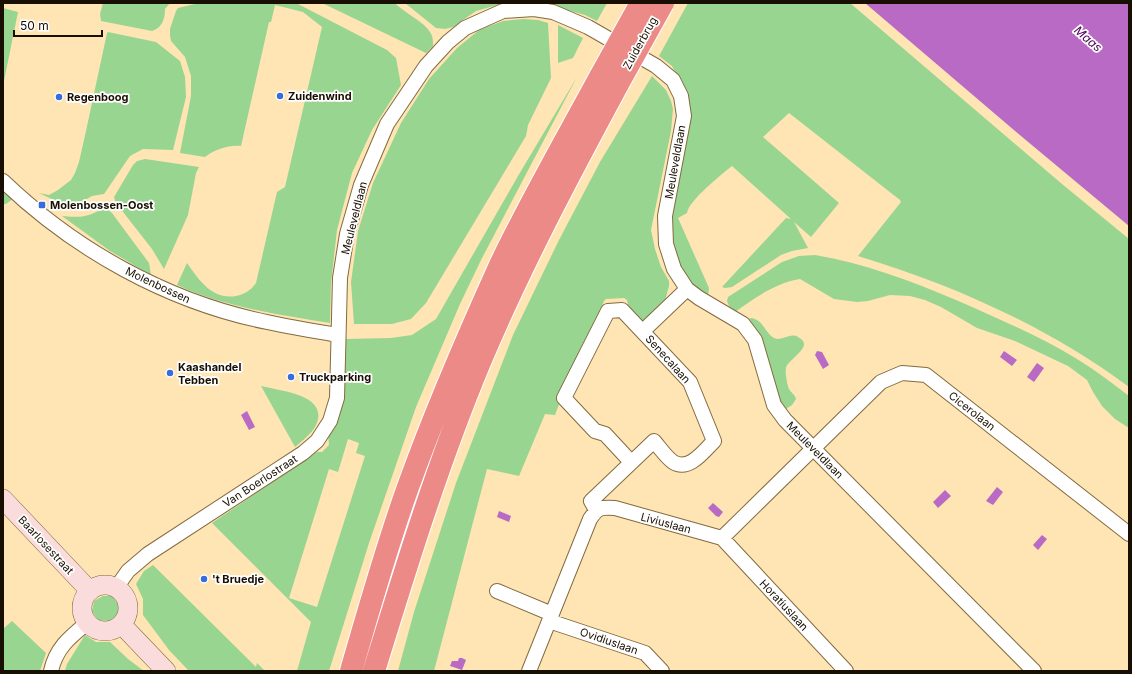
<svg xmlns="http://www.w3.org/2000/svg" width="1132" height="674" font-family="Inter,sans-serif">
<rect width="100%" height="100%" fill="#ffe4b4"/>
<path fill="#98d591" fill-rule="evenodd" d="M103 3H170L165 9C165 19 162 28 152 31L101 21 100 14Z
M199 3H296L387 50 396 58 401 85 372 130 352 173 337 230 331 283 330 323C279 315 225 307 177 285L187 263C199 280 212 300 236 296 245 294 250 291 256 283L277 192 285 187 322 27 303 12 275 5 271 22H269L241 146C228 145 216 149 205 157L180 153 191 96V76L185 57 171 41 170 35V29L176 11 178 8Z
M322 3H395C404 13 428 23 432 36 433 39 433 43 433 46L426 53Z
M405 3H504L476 11 453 27 445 29 436 28Z
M543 3H607L597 21 585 15Z
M688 3H850L1062 184 1129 239V387C1048 327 954 285 858 256L901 202 900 200 789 113 763 137 839 203 811 237 794 222 808 248 792 251 781 255 732 287 725 288 722 287 786 218 791 219 732 166C721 175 689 200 687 213L678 218 709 288 708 296 693 285 683 273 672 246V212L690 119V107L687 95 672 66 659 56Z
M3 8 18 12 3 86Z
M523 19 538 20 548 23 551 78 528 125 526 136 426 303 411 319 392 324H354L351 282 358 231 373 183 401 123 429 79 457 48 479 30 503 21Z
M558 25 583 38 573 58 558 63Z
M108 32 156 42 180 61 185 77 186 97 173 150 143 149 130 156 104 194 92 196 78 204H62L39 193 49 195 58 190 71 180 75 173 79 162 86 131 107 33Z
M652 76 666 90 671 101 673 109 671 131 651 230 655 249 661 267 669 281V286L663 308 643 324 629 309 627 300 624 298 606 299 604 301 561 399 555 415 545 414 519 476 487 469 434 671H398L414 612 456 483 513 335 559 240 600 162Z
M577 77 481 260 460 304 416 407 369 543 329 671H297L311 622 212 523 317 452H322L329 445 328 434 345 339 391 338 412 335 436 319 518 176ZM348 439 359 443 356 453 365 456 317 607 289 598 329 469 338 472Z
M145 159 199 167 196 173 188 215 164 269 152 249 116 203 114 197 133 165 137 161Z
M3 189 14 198 6 204H3Z
M104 208 107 209 112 213 149 263 151 275 110 251 62 216C82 218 87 217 104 208Z
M815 255C864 263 911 281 956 300 997 318 1039 336 1077 359 1095 370 1112 383 1129 396V428L1115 419 1102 406 1093 392 1087 380 1068 366 1015 341 977 328 941 307 925 300 910 296 890 295 868 301 857 302 834 299 800 279C775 283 755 298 735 312L729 306 727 301 728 297 782 262 799 256Z
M752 318C764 321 765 333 774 338 782 342 790 332 798 337 816 346 788 359 786 368 785 373 787 384 789 389 791 393 795 394 796 399L792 405 783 411 743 320Z
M261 386C281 391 332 395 315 427 310 435 302 441 295 447Z
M153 565 256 667 257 663 265 671H189L169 650 143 615V599L136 584 144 571Z
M103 596H112L118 604V616L109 621 98 620 92 611 94 601Z
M12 621 46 653 40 671 3 670V629Z
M85 635 96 642H110L128 659 144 671H65L67 664Z"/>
<path fill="#b86ac4" d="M865 3H1129V226L1021 136Z
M817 351 822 352 829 365 823 369 815 355Z
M1004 351 1017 360 1012 366 1000 357Z
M1037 363 1044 368 1034 382 1027 377Z
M247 411 255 427 249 430 241 415Z
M997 487 1003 492 993 505 986 501Z
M945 490 951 496 938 508 933 502Z
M713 503 723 512 719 517 716 516 708 508Z
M499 511 511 516 509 522 497 517Z
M1042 535 1047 539 1038 550 1033 545Z
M459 658H462L466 660 462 670 450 666 452 661H458Z"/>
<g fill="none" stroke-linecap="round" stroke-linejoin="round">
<defs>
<path id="street" d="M3 181C75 250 168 302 267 322 290 327 314 331 338 335
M643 331 687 289
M596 510 591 501 654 441C660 448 666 457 673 462 689 472 704 451 714 441L690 382 622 310 608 311 564 398 595 431 605 434 631 462
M722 538 846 671
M116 588 128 571 148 554 303 453 317 441 330 421 337 398 340 278 347 234 361 185 387 124 426 66 448 42 465 28 503 11 534 9 553 12 588 27 656 66 673 80 681 96 684 116 665 216 666 244 674 269 687 289 699 298 743 324 755 340 774 405 785 420 1034 671
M497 591 552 614
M549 621 645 653 662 671
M51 671C56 648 70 637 87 623
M529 671 590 519C598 507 601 507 615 508L722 538 881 382 902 373 926 375 1129 534"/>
<path id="secondary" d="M3 499 90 591
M82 608a23 23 0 1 1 46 0a23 23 0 1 1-46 0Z
M122 625 166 671"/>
<path id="highway" d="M351 671C369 609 386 548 408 487 435 412 467 338 500 265 531 200 567 138 601 75
M374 671C406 567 438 463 480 362 520 267 569 175 618 84"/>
</defs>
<use href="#street" stroke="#836b3f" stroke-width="16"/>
<use href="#secondary" stroke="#836b3f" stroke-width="20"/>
<use href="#highway" stroke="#fff" stroke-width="24"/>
<use href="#street" stroke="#fff" stroke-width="14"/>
<use href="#secondary" stroke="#f9dcdb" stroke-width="19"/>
<use href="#highway" stroke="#eb8a87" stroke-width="22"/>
<defs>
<path id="highway-bridge" d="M601 75 641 3
M618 84 663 3"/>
</defs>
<use href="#highway-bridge" stroke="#fff" stroke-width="24" stroke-linecap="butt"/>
<use href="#highway-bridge" stroke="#eb8a87" stroke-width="22"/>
</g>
<g fill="#356ddc" stroke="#fff" stroke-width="1.5">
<circle cx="280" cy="96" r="4"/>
<circle cx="59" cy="97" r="4"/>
<rect x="38" y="201" width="8" height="8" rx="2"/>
<circle cx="170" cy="373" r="4"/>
<circle cx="291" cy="377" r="4"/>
<circle cx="204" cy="579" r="4"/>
</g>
<g text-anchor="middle" stroke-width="3.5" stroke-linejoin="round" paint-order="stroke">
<g font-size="11" fill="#180e01" stroke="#fff">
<text transform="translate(640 43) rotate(-61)" y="4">Zuiderbrug</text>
<text transform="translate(675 162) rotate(-80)" y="4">Meuleveldlaan</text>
<text transform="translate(354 218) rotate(-76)" y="4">Meuleveldlaan</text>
<text transform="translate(158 285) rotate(25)" y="4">Molenbossen</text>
<text transform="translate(668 359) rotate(48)" y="4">Senecalaan</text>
<text transform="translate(972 411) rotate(38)" y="4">Cicerolaan</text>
<text transform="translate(815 450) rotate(45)" y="4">Meuleveldlaan</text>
<text transform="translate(260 481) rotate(-33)" y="4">Van Boerlostraat</text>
<text transform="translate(666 523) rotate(15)" y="4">Liviuslaan</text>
<text transform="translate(46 545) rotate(47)" y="4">Baarlosestraat</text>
<text transform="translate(784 605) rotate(47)" y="4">Horatiuslaan</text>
<text transform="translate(609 641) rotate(19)" y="4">Ovidiuslaan</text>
</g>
<g font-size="11" font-weight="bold" fill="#180e01" stroke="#fff" text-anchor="start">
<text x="288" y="100">Zuidenwind</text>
<text x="67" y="101">Regenboog</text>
<text x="50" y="209">Molenbossen-Oost</text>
<text x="178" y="371">Kaashandel<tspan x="178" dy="13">Tebben</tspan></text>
<text x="299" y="381">Truckparking</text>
<text x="212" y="583">'t Bruedje</text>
</g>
<g font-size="12" font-style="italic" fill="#52035d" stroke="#fff">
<text transform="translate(1088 39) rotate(41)" y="4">Maas</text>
</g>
</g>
<rect width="1132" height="674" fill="none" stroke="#180e01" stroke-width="8"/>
<path d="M14 30v6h88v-6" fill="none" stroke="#180e01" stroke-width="2"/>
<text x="20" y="30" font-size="12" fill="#180e01" stroke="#ffffff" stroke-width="3" paint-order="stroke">50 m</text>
</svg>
